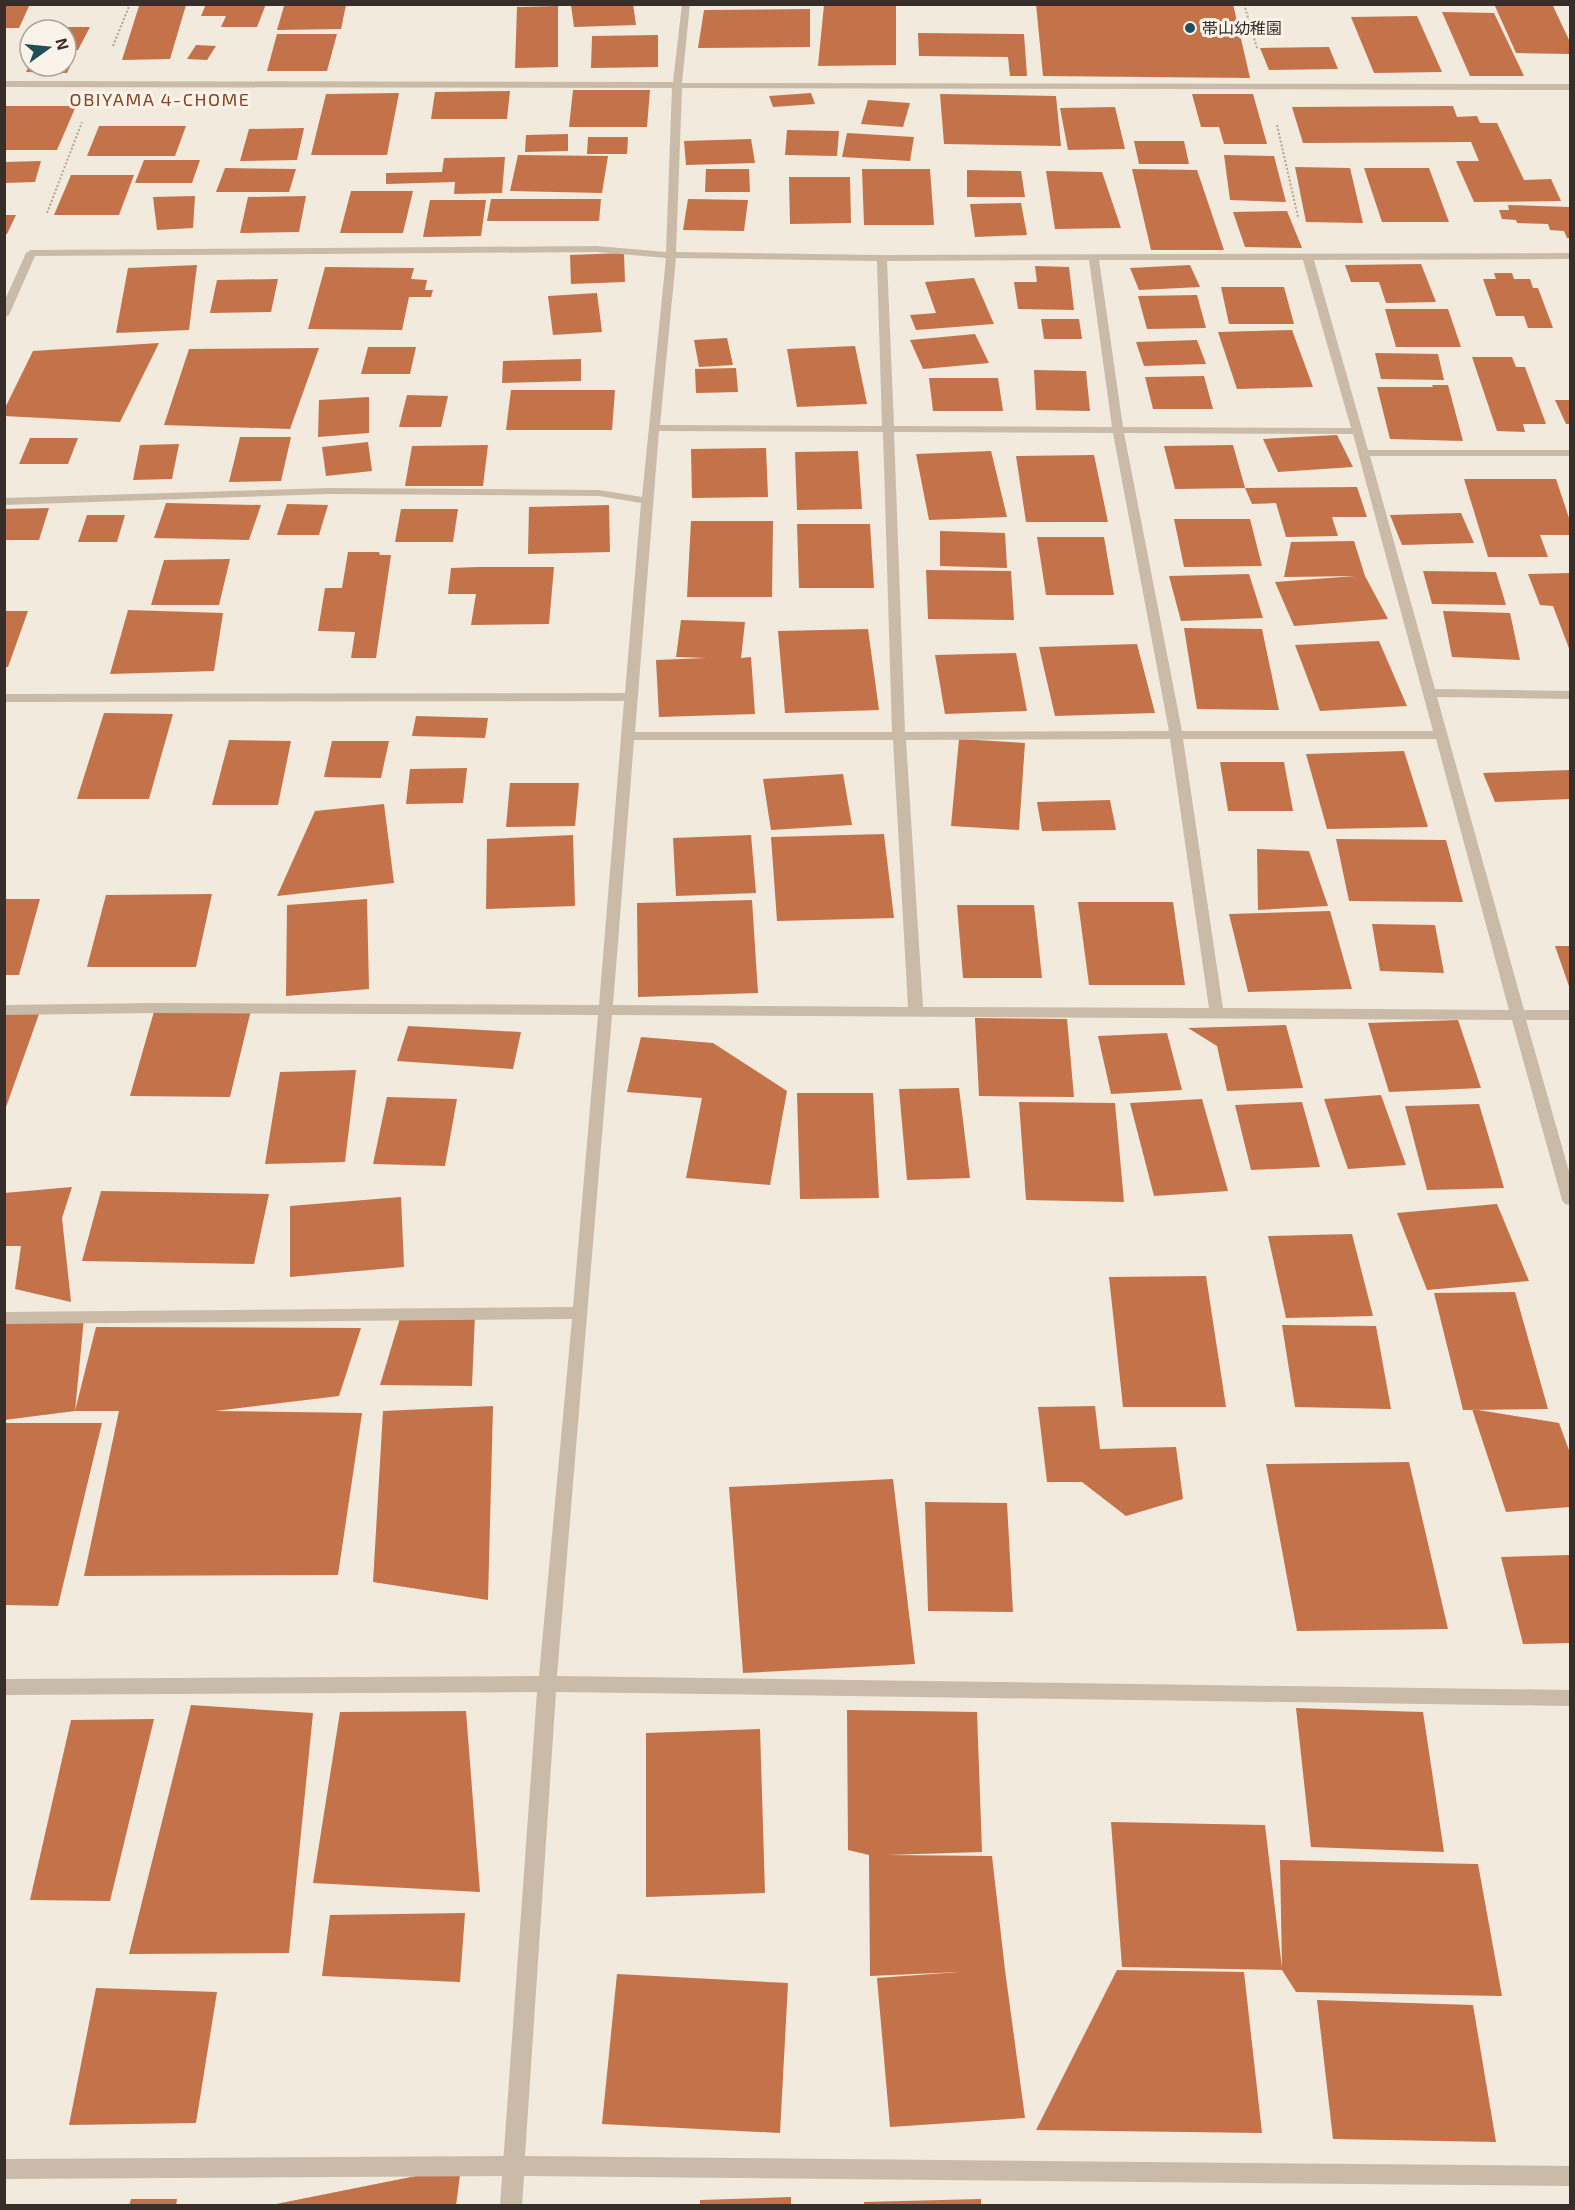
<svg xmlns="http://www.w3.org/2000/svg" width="1575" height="2210" font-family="'Exo 2','Noto Sans JP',sans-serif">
<rect width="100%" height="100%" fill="#f2eadd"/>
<path fill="#c47249" d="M4 4H30L19 28H4Z
M206 4H266L257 27H221L226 16H201Z
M633 4 636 25 574 27 571 5Z
M896 4V65L818 66 824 5Z
M1036 4H1233L1250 78 1043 76Z
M186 5 170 59 122 60 139 6Z
M346 5 341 29 277 30 284 6Z
M558 6V67L515 68 517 7Z
M1495 6H1553L1570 42V54L1516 53Z
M810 9V47L698 48 704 10Z
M1442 12 1494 13 1524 76H1470Z
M1417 16 1442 72 1374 73 1351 17Z
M38 27H90L78 50H66V30H36Z
M918 33 1024 34 1027 76H1010L1008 57 919 56Z
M277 34H337L327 71H267Z
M658 35V67L591 68 592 36Z
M196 45 216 46 207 60 187 59Z
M1329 47 1338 69 1269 70 1260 48Z
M66 57 74 58 67 73 26 72 29 66H66Z
M573 90H650L647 127H569Z
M510 91 507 119H431L435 92Z
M399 93 387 155H311L326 94Z
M811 93 815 104 773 107 769 96Z
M940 94 1056 96 1061 146 944 144Z
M1192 94H1253L1267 144H1224L1219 127H1201Z
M868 100 910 103 903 127 861 124Z
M4 106H76L57 150H4Z
M1453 106 1457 117 1477 116 1480 123H1497L1524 180 1551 179 1561 201 1474 202 1456 161H1479L1471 142 1303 143 1292 107Z
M1115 107 1125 149 1068 150 1060 108Z
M99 126H186L175 156H87Z
M304 128 297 160 240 161 249 129Z
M787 130 839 131 837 156 785 155Z
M847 133 914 137 910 161 842 157Z
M568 134V151L525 152 526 135Z
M588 137H628L627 154H587Z
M751 139 755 163 686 165 684 141Z
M1134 141H1184L1189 164H1139Z
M518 155 608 156 602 193 510 191Z
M1224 155 1274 156 1286 202 1230 200Z
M505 157 502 193 454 194 455 182 386 184V173L442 172 444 158Z
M144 160H200L192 183H135Z
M41 161 35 182 4 183V162Z
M1295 167 1350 168 1363 223 1306 222Z
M225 168 296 169 289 192H216Z
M1364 168H1429L1449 222H1382Z
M706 169H749L750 192H705Z
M862 169H930L934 225H864Z
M1132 169 1197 170 1224 250H1151Z
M967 170 1021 171 1025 197H967Z
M1046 171 1102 172 1121 228 1055 229Z
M71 175H134L119 215H54Z
M789 177H850L851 223 790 224Z
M351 191H413L403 233H340Z
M195 196 193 228 157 230 153 197Z
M306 196 299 232 240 233 248 197Z
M491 199H601L599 221H487Z
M688 199 748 200 744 231 683 230Z
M430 200H486L481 236 423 237Z
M1021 203 1027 235 975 237 970 204Z
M1508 205 1570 207V238H1567L1564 231 1550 230 1548 224 1517 223 1516 220 1502 219 1499 210H1509Z
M1287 211 1302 248 1245 247 1233 212Z
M4 215H16L7 234H4Z
M624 253 625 282 571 284 570 255Z
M1421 264 1436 302 1386 303 1379 282H1351L1345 265Z
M197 265 189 330 116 333 128 268Z
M1190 265 1200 287 1139 290 1130 268Z
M1035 266 1069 267 1074 310 1018 309 1014 282H1037Z
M325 267 414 268 411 279 427 280 425 290H433L431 297H409L402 330 308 329Z
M1494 273H1512L1514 279H1530L1533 288H1538L1553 328H1528L1524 316H1496L1483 279H1496Z
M974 278 994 324 916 330 910 315 936 313 925 282Z
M278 279 271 312 210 313 217 280Z
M1221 287H1284L1294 324H1229Z
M597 293 602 332 553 335 548 296Z
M1197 295 1206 328 1147 329 1138 296Z
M1385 309H1448L1461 347H1396Z
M1041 319H1079L1082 339H1044Z
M1292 330 1313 387 1237 389 1218 332Z
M975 334 989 363 923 369 910 340Z
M727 338 733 365 699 367 694 340Z
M1197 340 1206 364 1144 366 1136 342Z
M159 343 120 422 4 416V410L33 351Z
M855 346 867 404 797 407 787 349Z
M368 347H416L410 374H361Z
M319 348 290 429 164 425 189 349Z
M1375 353 1438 354 1444 380 1381 379Z
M1472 357H1512L1516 367H1525L1546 424H1523L1525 432 1497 431Z
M581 359V381L502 383 503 361Z
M736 368 738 392 696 393 695 369Z
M1034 370 1086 371 1090 411 1036 410Z
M1204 376 1213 409H1153L1145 377Z
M929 378H998L1003 411H933Z
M1432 385H1448L1463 441 1390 439 1377 387H1433Z
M511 390H615L612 430H506Z
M407 395 448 396 441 427H399Z
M369 397V433L318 437 319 400Z
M1555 400H1570V424H1566Z
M1337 435 1353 467 1278 472 1263 439Z
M240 437H291L281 481 229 482Z
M30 438H78L68 464H19Z
M368 442 372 471 326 476 322 447Z
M179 444 172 479 133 480 140 445Z
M488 445 483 486H405L412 446Z
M1233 445 1245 488 1175 489 1164 446Z
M766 448 768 497 692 498 691 449Z
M858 451 862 509 797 510 795 452Z
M991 451 1007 517 929 520 916 454Z
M1094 455 1108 522H1026L1016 456Z
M1464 479H1556L1570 521V535H1540L1548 557H1488Z
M1357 487 1367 517H1332L1338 536 1286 537 1276 503 1252 504 1245 488Z
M166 503 261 505 249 540 154 538Z
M287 504 328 505 319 535H277Z
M609 505 610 552 528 554 529 507Z
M49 508 39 540H4V509Z
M401 509H458L453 542H395Z
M1461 513 1474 543 1402 545 1390 515Z
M87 515H125L117 542H78Z
M1174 519H1250L1262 566 1184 567Z
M691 521H773L772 597H687Z
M797 524H870L874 588H799Z
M940 531 1005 533 1007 568 940 566Z
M1037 537H1104L1114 595H1046Z
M1354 541 1365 576 1388 619 1294 626 1275 582 1356 576 1284 577 1291 542Z
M348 552H379L380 555H391L376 658H351L355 632 318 631 325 588H342Z
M230 559 219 605H151L164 560Z
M478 567H554L549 624 471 625 476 594H448L451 568Z
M926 570 1011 571 1014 620 928 619Z
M1423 571 1496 572 1506 605 1432 604Z
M1570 573V651L1553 606 1540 605 1528 574Z
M1249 574 1263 618 1181 621 1169 576Z
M128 610 223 613 214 671 110 674Z
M4 611H28L8 667H4Z
M1443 611 1510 613 1520 660 1452 657Z
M681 620 745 622 741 658 751 657 755 714 659 717 656 660 707 658 676 657Z
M1184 628 1262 629 1279 710 1197 709Z
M868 629 879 710 785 713 778 631Z
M1379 641 1407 706 1320 711 1295 645Z
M1137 644 1155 713 1055 716 1039 647Z
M1016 653 1027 711 945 714 935 655Z
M104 713 173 714 149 799H77Z
M416 716 488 718 485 738 412 736Z
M959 739 1025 743 1019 830 951 826Z
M229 740 291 741 278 805H212Z
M332 741H389L381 778 324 777Z
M1404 751 1428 827 1327 829 1306 754Z
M1220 762H1284L1293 811H1228Z
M467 768 463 803 406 804 410 769Z
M1570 770V799L1495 802 1483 773Z
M843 774 852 825 771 830 763 779Z
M510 783H579L575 826 506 827Z
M1110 800 1116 830 1042 831 1037 802Z
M384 804 394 883 277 896 315 811Z
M884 834 894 918 777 921 771 837Z
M573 835 575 906 486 909 487 839Z
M751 835 756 893 676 896 673 838Z
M1336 839 1446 840 1463 902 1349 901Z
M1257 849 1309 851 1328 906 1258 910Z
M212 894 196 967H87L106 895Z
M4 899H40L19 975H4Z
M367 899 369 989 286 996 287 905Z
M752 900 758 993 638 997 637 903Z
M1078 902H1173L1185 985H1089Z
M957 905H1034L1042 978H963Z
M1330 911 1352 989 1248 992 1229 914Z
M1372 924 1435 925 1444 973 1380 971Z
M1555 946H1570V989Z
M155 1008 251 1010 230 1097 130 1096Z
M4 1013 39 1014 5 1110H4Z
M975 1018 1067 1019 1074 1097 979 1096Z
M1458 1020 1481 1088 1389 1092 1368 1023Z
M1286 1025 1303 1088 1227 1091 1217 1046 1188 1028Z
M408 1026 521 1032 513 1069 397 1061Z
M1167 1033 1182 1090 1111 1094 1098 1036Z
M641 1037 713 1043 787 1091 770 1185 686 1178 702 1098 627 1092Z
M356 1070 345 1162 265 1164 280 1072Z
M959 1088 970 1178 907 1180 899 1089Z
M797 1093H873L879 1198 800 1199Z
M1381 1095 1406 1165 1348 1169 1324 1099Z
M387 1097 457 1099 445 1166 373 1164Z
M1202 1099 1228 1191 1154 1196 1130 1103Z
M1019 1102 1115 1103 1124 1202 1026 1200Z
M1302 1102 1320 1167 1251 1170 1235 1105Z
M1479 1104 1504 1188 1427 1190 1405 1106Z
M72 1187 62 1218 71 1302 15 1289 21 1246H4V1193Z
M101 1191 269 1194 254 1264 82 1261Z
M401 1197 404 1267 290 1277V1206Z
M1497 1204 1529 1281 1427 1290 1397 1213Z
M1352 1234 1373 1316 1286 1318 1268 1236Z
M1206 1276 1226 1407H1123L1109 1277Z
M1515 1292 1548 1409 1463 1410 1434 1293Z
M475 1314 472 1386 380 1385 401 1315Z
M4 1318H84L75 1411 4 1420Z
M1282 1325 1376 1326 1391 1409 1295 1407Z
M96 1327 361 1328 339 1396 215 1411 362 1413 338 1575 84 1576 119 1411H75Z
M493 1406 488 1600 373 1582 383 1411Z
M1095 1406 1100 1449 1176 1447 1183 1499 1126 1516 1082 1482H1047L1038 1407Z
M1472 1409 1559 1423 1570 1453V1507L1506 1512Z
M4 1423H102L58 1606 4 1605Z
M1409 1462 1448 1629 1297 1631 1266 1464Z
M893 1479 915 1664 743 1673 729 1487Z
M925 1502 1007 1503 1013 1612 928 1611Z
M1570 1555V1643L1523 1644 1501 1557Z
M191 1705 313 1713 289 1953 129 1954Z
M1296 1708 1423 1712 1444 1852 1311 1847Z
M847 1710 977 1712 982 1852 887 1855 992 1856 1005 1970 1025 2118 890 2127 877 1978 959 1972 870 1976 869 1855 848 1850Z
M466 1711 480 1892 313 1883 340 1712Z
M154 1719 110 1901 30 1900 71 1720Z
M760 1729 765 1893 646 1897V1733Z
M1111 1822 1265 1825 1282 1968 1280 1860 1478 1864 1502 1996 1296 1992 1282 1970 1122 1967Z
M465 1913 460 1982 322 1976 330 1915Z
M1117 1970 1244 1972 1262 2133 1036 2130Z
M617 1974 788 1983 780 2133 602 2124Z
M96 1988 217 1992 196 2123 69 2125Z
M1317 2000 1473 2005 1496 2142 1333 2139Z
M461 2167 456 2206H276V2204Z
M791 2197V2206H700V2200Z
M131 2199H177L176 2206H129Z
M981 2199V2206H864V2202Z"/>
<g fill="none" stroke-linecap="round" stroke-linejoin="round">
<path stroke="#b6a593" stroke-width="2" stroke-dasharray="2 2" stroke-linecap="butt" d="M1244 4 1257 48
M113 46 130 4
M1277 125 1298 217
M47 213 82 122"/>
<path fill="#cabba9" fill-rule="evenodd" d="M515 2156 522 2159 525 2166 522 2173 515 2176 4 2179V2159Z"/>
<path fill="#cabba9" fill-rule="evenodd" d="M682 4H690L682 83 1570 84V90L682 88 676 252 882 255 1570 253V259L1314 260 1368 450H1570V456H1370L1435 689 1570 691V699L1437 697 1524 1010H1570V1020H1526L1570 1175V1205L1565 1204 1562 1200 1512 1020 612 1015 557 1676 1570 1690V1706L556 1692 525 2156 1570 2166V2186L524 2176 522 2206H500L537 1692 4 1695V1679L539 1676 572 1319 4 1324V1312L573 1307 598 1015 155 1013 4 1015V1005L155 1003 599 1005 624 701 4 702V694L625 693 641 503 599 496 330 494 4 505V498L330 488 599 490 642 497 666 258 597 252 35 256 9 315 4 318V302L26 253 31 250 597 246 666 252 672 88 4 87V81L673 82ZM676 258 877 261 882 426 660 425ZM1089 260 1112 427 894 426 887 261ZM1099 260H1303L1351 428 1123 427ZM659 431 883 432 892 732H635ZM894 432 1113 433 1169 731 905 732ZM1124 433 1353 434 1433 731H1182ZM1170 739 1209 1008 923 1007 906 740ZM1183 739H1436L1509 1010 1223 1008ZM634 740H893L908 1007 613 1005Z"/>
</g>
<circle fill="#1f4f58" stroke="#f9f3e9" stroke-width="2" cx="1190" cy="28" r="6"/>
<g text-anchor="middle" stroke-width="6" stroke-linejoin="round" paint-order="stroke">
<g font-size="16" fill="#372e29" stroke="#f9f3e9" text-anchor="start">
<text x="1202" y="34">帯山幼稚園</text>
</g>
<g font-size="18" letter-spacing="1.5" fill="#854323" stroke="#f9f3e9">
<text x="160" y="106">OBIYAMA 4-CHOME</text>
</g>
</g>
<rect width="1575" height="2210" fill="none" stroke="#372e29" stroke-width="12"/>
<g transform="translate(48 48) rotate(75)"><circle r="28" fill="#f9f3e9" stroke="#aba49c" stroke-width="1.5"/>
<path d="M0-4.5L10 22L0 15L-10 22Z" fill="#1f4f58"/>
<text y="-9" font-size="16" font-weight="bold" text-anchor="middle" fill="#372e29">N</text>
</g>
</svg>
